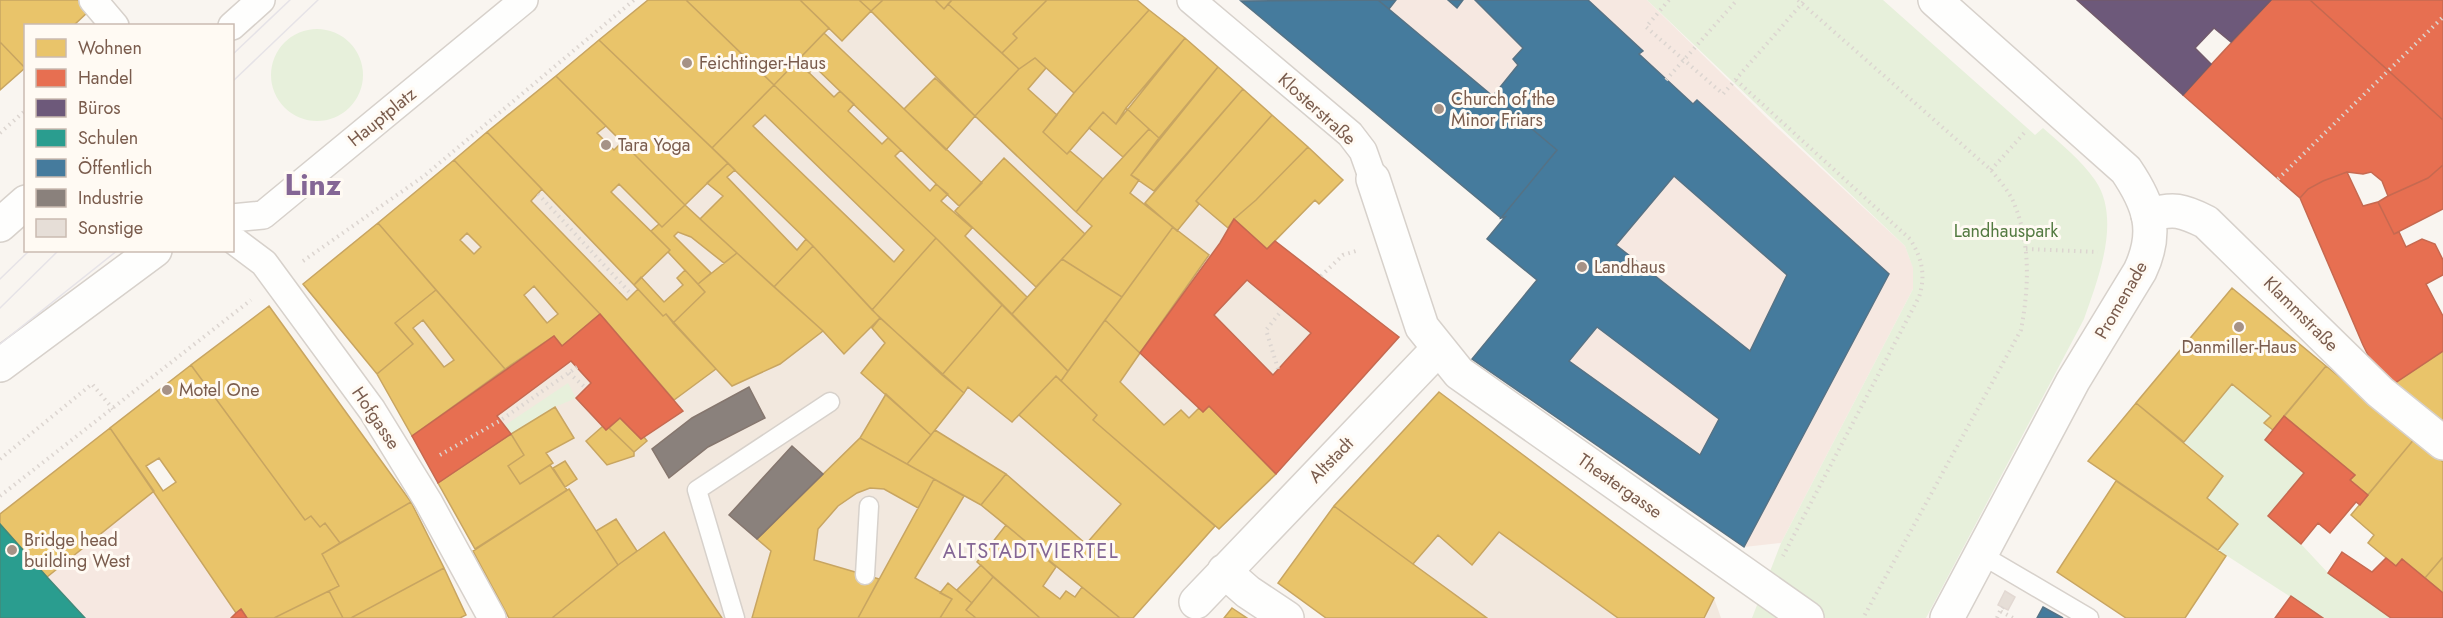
<svg xmlns="http://www.w3.org/2000/svg" width="2443" height="618" font-family="Jost,sans-serif">
<rect width="100%" height="100%" fill="#f9f5f0"/>
<path fill="#f2e8de" d="M647 0H1137L1185 38 1343 180 1319 204 1314 201 1276 241 1398 337 1276 474 1219 529 1215 526 1133 618H508L472 552 477 548 377 374 303 284Z
M1439 392 1714 598 1721 618H1326L1278 583 1334 506Z"/>
<path fill="#f6e8e1" d="M1240 0H1647L1769 120 1905 246 1913 267V289L1781 543 1744 547 1472 359 1536 280 1487 239 1504 218H1501Z
M110 427 236 614 231 618H0V513Z"/>
<path fill="#e7f0db" d="M1647 0H1883L2035 135 2043 128C2061 144 2081 160 2095 180 2122 219 2098 279 2084 319L1926 618H1752L1781 543 1913 289V268L1905 246Z
M271 75a46 46 0 1 1 92 0a46 46 0 1 1-92 0Z
M568 383 576 398 555 407 511 434 504 426Z
M2232 384 2271 416 2264 423 2273 430 2265 440 2304 473 2269 517 2301 544 2328 573 2391 618H2323L2218 550 2238 524 2207 498 2223 476 2184 442Z"/>
<path fill="#e9c46a" stroke="#c8a561" stroke-width="1.5" fill-rule="evenodd" d="M0 0H78L89 11 73 26H26L25 68 0 42Z
M648 0H686L774 85 712 148 599 40Z
M686 0H800L829 28 774 85Z
M800 0H859L871 11 842 41Z
M859 0H883L871 11Z
M883 0H935L944 9 948 4 1019 69 975 116 871 11Z
M935 0H952L944 9Z
M952 0H1047L1013 34 1017 38 1002 53 948 4Z
M1047 0H1137L1149 10 1074 93 1035 58 1019 69 1002 53 1017 38 1013 34Z
M1149 10 1185 38 1116 124 1103 112 1067 154 1043 132 1074 93Z
M824 33 982 183 959 206 815 67 809 73 797 61Z
M1185 38 1218 67 1159 138 1126 108Z
M599 40 728 163 685 205 556 76Z
M0 42 25 68 0 90Z
M1035 58 1046 68 1028 89 1057 115 1043 132 1067 154 1070 151 1103 179 1076 212 975 116 1019 69Z
M797 61 834 97 840 91 854 104 848 111 882 144 888 138 901 150 895 156 930 191 936 184 948 194 941 201 972 228 965 236 1027 297 1012 314 936 238 774 85Z
M1218 67 1243 89 1154 191 1131 175Z
M556 76 606 126 597 133 614 150 622 142 685 205 662 227 619 184 611 192 670 250 634 285 487 132Z
M935 78 975 116 946 150 904 109Z
M774 85 936 238 872 310 813 246 712 148ZM765 115 904 250 894 262 753 126Z
M1243 89 1272 115 1196 201 1199 204 1177 231 1145 203Z
M1126 108 1149 129 1123 157 1089 128 1103 112 1116 124Z
M1272 115 1308 147 1256 200 1234 219 1228 228 1196 201Z
M1149 129 1159 138 1131 175 1139 180 1130 193 1173 227 1122 297 1062 259 1092 226 1076 212 1103 179Z
M487 132 542 189 531 201 627 300 638 289 663 316 666 314 716 369 674 400 600 314 454 160Z
M1308 147 1343 180 1319 204 1315 200 1267 249 1234 219 1256 200Z
M1004 158 1085 234 1036 287 955 211Z
M454 160 600 314 562 346 554 336 505 369 378 223ZM467 233 481 247 474 254 460 240ZM534 286 558 314 547 323 524 295Z
M728 163 735 170 727 177 797 250 806 239 813 246 774 287 700 219 723 196 707 183Z
M685 205 737 253 724 263 691 237 678 232 674 236 711 273 698 284 668 252 670 250 651 231 659 224 662 227Z
M378 223 436 290 395 323 413 344 377 374 303 284Z
M1173 227 1209 255 1140 353 1105 320Z
M936 238 1002 305 942 375 872 310Z
M813 246 880 318 844 354 823 331 774 287Z
M737 253 823 331 780 364 732 386 673 323 705 292 698 284Z
M1062 259 1122 297 1068 371 1012 314Z
M685 270 705 292 673 323 666 314 663 316 634 285 641 277 664 302 683 285 677 278Z
M2232 288 2326 366 2273 430 2264 423 2271 416 2232 384 2184 442 2136 403Z
M436 290 505 369 412 436 377 374 413 344 395 323ZM423 320 454 360 444 367 413 328Z
M1002 305 1068 371 1061 381 1056 376 1012 422 968 387 964 393 942 375Z
M269 306 411 502 340 543 325 523 320 527 311 516 305 520 191 365Z
M880 318 964 393 931 435 861 373 885 343 872 328Z
M1105 320 1140 353 1120 382 1164 425 1181 410 1189 418 1199 408 1203 412 1209 406 1276 474 1219 529 1093 420 1097 415 1061 381Z
M2443 351V425L2392 385Z
M191 365 305 520 311 516 320 527 325 523 340 543 322 554 339 586 274 618H247L241 609 236 613 110 428ZM159 458 176 482 163 491 146 466Z
M2326 366 2415 438 2368 495 2350 480 2355 475 2284 416Z
M1056 376 1097 415 1093 420 1215 526 1133 618H1120L981 505 1006 474 1086 544 1121 504 1019 415Z
M1439 392 1714 598 1704 618H1618L1499 532 1472 565 1438 535 1413 564 1334 506Z
M886 394 931 435 907 464 860 438Z
M2136 403 2223 476 2207 498 2238 524 2218 550 2088 461Z
M555 407 574 438 546 453 553 463 520 484 508 466 524 455 511 434Z
M620 418 641 439 644 437 647 441 634 452 609 428Z
M603 426 606 430 609 428 634 452V456L607 465 586 441Z
M110 428 154 491 47 577 0 524V514Z
M935 430 1006 474 981 505 907 464Z
M511 434 524 455 508 466 520 484 550 465 567 490 475 549 438 483Z
M860 438 934 479 918 508 884 489 870 488 857 493 838 506 818 529 814 560 879 579 858 618H752L771 551 757 539Z
M2415 438 2443 462V557L2425 578 2402 559 2396 566 2368 543 2374 535 2351 515Z
M565 461 577 479 565 487 553 468Z
M934 479 964 496 915 578 952 599 940 618H858Z
M2116 481 2226 556 2185 618H2126L2057 572Z
M569 489 618 565 552 618H509L473 551Z
M411 502 444 568 351 618H343L329 591 339 586 322 554Z
M1334 506 1413 564 1487 618H1326L1278 583Z
M616 519 637 551 618 565 596 531Z
M1006 525 1056 567 1043 586 1060 599 1066 591 1075 597 1082 587 1120 618H1040L977 562Z
M664 532 722 618H552L618 565Z
M2443 557V593L2425 578Z
M981 565 993 577 972 603 957 590Z
M444 568 466 615 460 618H351Z
M993 577 1040 618H976L966 610Z
M948 583 972 603 966 610 976 618H940L952 599 940 593Z
M329 591 343 618H274Z
M1232 608 1247 618H1224Z"/>
<path fill="#e76f51" stroke="#c66950" stroke-width="1.5" fill-rule="evenodd" d="M2271 0H2310L2443 120V165L2428 178 2388 196 2382 181 2371 172 2363 174 2347 172 2323 181 2308 189 2300 198 2183 95Z
M2310 0H2443V120Z
M2443 165V209L2394 234 2378 202 2388 196 2428 178Z
M2347 172 2363 206 2378 202 2394 234 2399 232 2406 247 2422 239 2435 244 2443 260V275L2426 284 2443 316V351L2392 385 2375 369 2363 345 2300 198 2308 189 2323 181Z
M1234 219 1267 249 1275 241 1399 337 1276 474 1209 406 1203 412 1140 353 1220 243ZM1247 280 1311 333 1273 375 1214 315Z
M600 314 683 411 641 439 620 418 606 430 576 398 591 383 571 361 497 416 511 434 438 483 412 436 554 336 562 346Z
M2284 416 2355 475 2350 480 2368 495 2360 505 2356 502 2330 533 2318 523 2301 544 2268 516 2304 473 2265 440Z
M2342 552 2372 572 2386 558 2396 566 2402 559 2443 593V618H2391L2328 573Z
M2291 596 2323 618H2275Z
M241 609 247 618H231L236 613Z"/>
<path fill="#6d597a" stroke="#715a6c" stroke-width="1.5" d="M2077 0H2271L2231 42 2214 28 2195 48 2211 64 2183 95Z"/>
<path fill="#2a9d8f" stroke="#428a7b" stroke-width="1.5" d="M0 524 47 577 85 618H0Z"/>
<path fill="#457b9d" stroke="#557285" stroke-width="1.5" fill-rule="evenodd" d="M1378 0H1396L1389 9Z
M1378 0 1557 150 1501 218 1241 1Z
M1448 0H1463L1457 8Z
M1475 0H1588L1643 51 1639 54 1693 104 1697 100 1889 274 1744 547 1472 359 1537 280 1487 239 1505 217 1501 218 1557 150 1493 96 1518 65 1513 59 1523 48ZM1674 176 1787 275 1750 351 1616 245ZM1597 327 1719 419 1700 455 1569 361Z
M2043 607 2063 618H2037Z"/>
<path fill="#8a817c" stroke="#85766e" stroke-width="1.5" d="M749 387 765 418 708 447 669 478 652 449 692 418Z
M792 446 823 474 757 539 729 515Z"/>
<path fill="#e6ded7" stroke="#e2d8d2" stroke-width="1.5" d="M2005 591 2015 597 2008 610 1998 605Z"/>
<g fill="none" stroke-linecap="round" stroke-linejoin="round">
<defs>
<path id="service" d="M1980 554 2089 618
M865 575 869 506
M735 618 697 490 830 402"/>
<path id="pedestrian" d="M93 0 115 26
M1191 0 1350 134 1363 151 1373 179
M232 26 261 0
M232 218 263 215 524 0
M232 239 264 263 372 410 428 501 492 618"/>
<path id="minor" d="M1373 179 1422 327 1459 373 1807 618
M2148 215C2174 208 2182 210 2206 222L2380 392 2443 443
M0 225 26 202
M0 365 155 250
M1224 571 1248 592 1287 618
M1196 602 1438 349"/>
<path id="tertiary" d="M1935 0 2126 170C2149 204 2159 231 2140 271L2073 381 1947 618"/>
</defs>
<use href="#service" stroke="#d7d1cb" stroke-width="21"/>
<use href="#pedestrian" stroke="#d7d1cb" stroke-width="30"/>
<use href="#minor" stroke="#d7d1cb" stroke-width="36"/>
<use href="#tertiary" stroke="#d7d1cb" stroke-width="36"/>
<path stroke="#dcd5d0" stroke-width="4" stroke-dasharray="1.5 4.5" stroke-linecap="butt" d="M1669 0 1646 27 1723 94 1805 0
M1798 0 1991 170C1998 179 2008 190 2013 201 2031 242 2029 287 2021 330L1863 618
M1666 80 1737 0
M1736 80 1910 239C1922 258 1926 275 1919 297L1783 556
M0 133 26 110
M1991 170 2026 131
M2278 179 2443 17
M538 194 632 295
M2026 249 2098 252
M303 261 424 176 634 0
M1321 276 1343 255 1359 250
M1278 369 1266 330 1282 310
M569 373 587 389
M440 455 501 420 577 367
M0 459 92 384 113 409
M0 496 251 300
M2003 607 2000 611 2013 618
M1997 618 2000 611"/>
<use href="#service" stroke="#fefefd" stroke-width="18"/>
<use href="#pedestrian" stroke="#fefefd" stroke-width="27"/>
<use href="#minor" stroke="#fefefd" stroke-width="33"/>
<use href="#tertiary" stroke="#fefefd" stroke-width="33"/>
<path stroke="#e6e3e7" stroke-width="1.5" d="M232 55 290 0
M232 82 318 0
M0 279 30 250
M0 308 59 250
M0 344 118 250"/>
</g>
<g fill="#a69286" stroke="#fffaf3" stroke-width="2">
<circle cx="687" cy="63" r="6"/>
<circle cx="1439" cy="109" r="6"/>
<circle cx="606" cy="145" r="6"/>
<circle cx="1582" cy="267" r="6"/>
<circle cx="2239" cy="327" r="6"/>
<circle cx="167" cy="390" r="6"/>
<circle cx="12" cy="550" r="6"/>
</g>
<g text-anchor="middle" stroke-width="6" stroke-linejoin="round" paint-order="stroke">
<g font-size="18" fill="#7a5c4d" stroke="#fffaf3" text-anchor="start">
<text x="699" y="69">Feichtinger-Haus</text>
<text x="1451" y="105">Church of the<tspan x="1451" dy="21">Minor Friars</tspan></text>
<text x="618" y="151">Tara Yoga</text>
<text x="1594" y="273">Landhaus</text>
<text x="2239" y="353" text-anchor="middle">Danmiller-Haus</text>
<text x="179" y="396">Motel One</text>
<text x="24" y="546">Bridge head<tspan x="24" dy="21">building West</tspan></text>
</g>
<g font-size="18" fill="#7a5c4d" stroke="#fffaf3">
<text transform="translate(1317 109) rotate(42)" y="6">Klosterstraße</text>
<text transform="translate(382 117) rotate(-39)" y="6">Hauptplatz</text>
<text transform="translate(2121 300) rotate(-60)" y="6">Promenade</text>
<text transform="translate(2301 314) rotate(45)" y="6">Klammstraße</text>
<text transform="translate(376 418) rotate(56)" y="6">Hofgasse</text>
<text transform="translate(1331 460) rotate(-46)" y="6">Altstadt</text>
<text transform="translate(1620 486) rotate(35)" y="6">Theatergasse</text>
</g>
<g font-size="18" fill="#537a41" stroke="#fffaf3">
<text x="2006" y="237">Landhauspark</text>
</g>
<g font-size="20" letter-spacing="1.5" fill="#846695" stroke="#fffaf3">
<text x="1031" y="558">ALTSTADTVIERTEL</text>
</g>
<g font-size="30" font-weight="bold" fill="#846695" stroke="#fffaf3">
<text x="313" y="195">Linz</text>
</g>
</g>
<rect x="24" y="24" width="210" height="228" fill="#fffaf3" stroke="#cabbb1" stroke-width="1.5"/>
<rect x="36" y="39" width="30" height="18" fill="#e9c46a" stroke="#cabbb1" stroke-width="1.5"/>
<text x="78" y="54" font-size="18" fill="#7a5c4d">Wohnen</text>
<rect x="36" y="69" width="30" height="18" fill="#e76f51" stroke="#cabbb1" stroke-width="1.5"/>
<text x="78" y="84" font-size="18" fill="#7a5c4d">Handel</text>
<rect x="36" y="99" width="30" height="18" fill="#6d597a" stroke="#cabbb1" stroke-width="1.5"/>
<text x="78" y="114" font-size="18" fill="#7a5c4d">Büros</text>
<rect x="36" y="129" width="30" height="18" fill="#2a9d8f" stroke="#cabbb1" stroke-width="1.5"/>
<text x="78" y="144" font-size="18" fill="#7a5c4d">Schulen</text>
<rect x="36" y="159" width="30" height="18" fill="#457b9d" stroke="#cabbb1" stroke-width="1.5"/>
<text x="78" y="174" font-size="18" fill="#7a5c4d">Öffentlich</text>
<rect x="36" y="189" width="30" height="18" fill="#8a817c" stroke="#cabbb1" stroke-width="1.5"/>
<text x="78" y="204" font-size="18" fill="#7a5c4d">Industrie</text>
<rect x="36" y="219" width="30" height="18" fill="#e6ded7" stroke="#cabbb1" stroke-width="1.5"/>
<text x="78" y="234" font-size="18" fill="#7a5c4d">Sonstige</text>
</svg>
